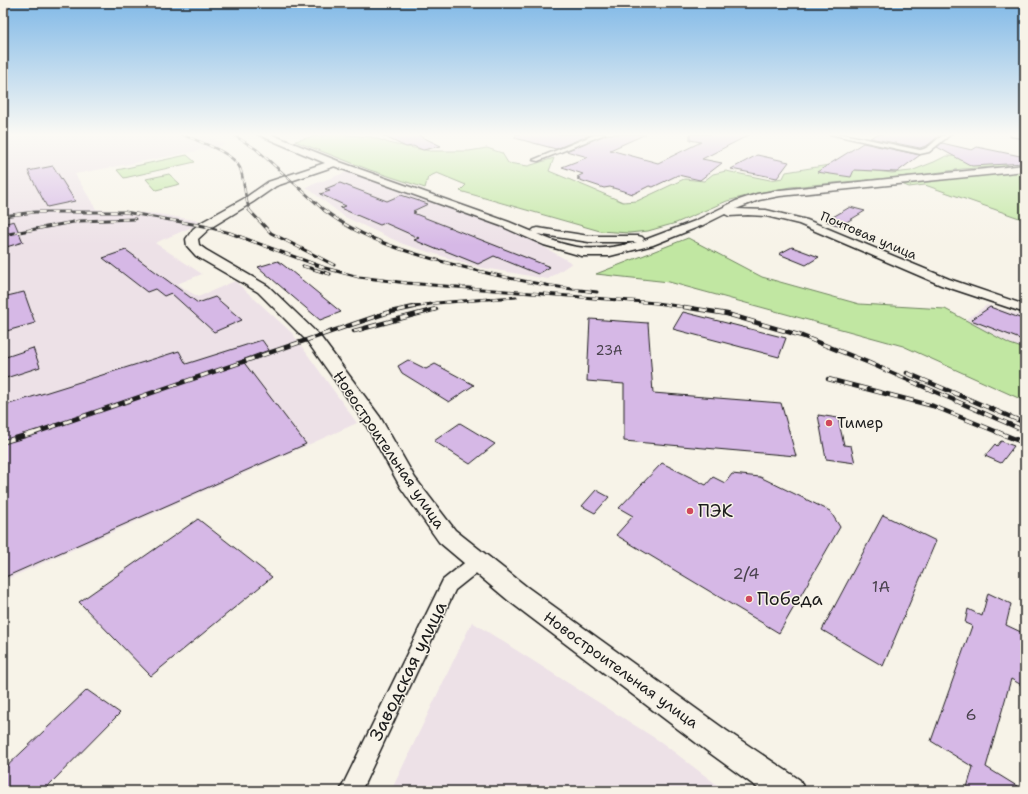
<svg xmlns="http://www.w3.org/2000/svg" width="1028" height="794" font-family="'Shantell Sans',sans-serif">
<rect width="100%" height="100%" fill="#f7f3e8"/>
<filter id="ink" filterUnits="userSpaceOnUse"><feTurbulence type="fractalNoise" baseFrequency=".025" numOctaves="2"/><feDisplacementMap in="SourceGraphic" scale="8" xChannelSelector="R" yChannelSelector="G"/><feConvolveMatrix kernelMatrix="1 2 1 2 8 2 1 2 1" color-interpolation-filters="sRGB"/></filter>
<g filter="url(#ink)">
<path fill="#ede1e7" d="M3 134H202L225 144 219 147 75 174 96 209 158 214 200 221 192 227 155 243 202 274 177 284 198 297 235 281 292 333 357 423 3 581Z
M350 171 521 234 572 263 548 279 478 267 403 244 345 217 306 187Z
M987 305 1025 316V349L1010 344 965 320Z
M472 622 661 742 725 791H391Z"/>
<path fill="#c1e7a2" stroke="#6e825f" d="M337 134 372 137 392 144 430 151H469L487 148 502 153 508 163 528 166 554 158 549 171 623 202 637 201 684 179 704 181 713 174 726 171 770 180 783 178 786 172 829 165 892 173 911 171 934 162 946 156 971 157 1002 161 1009 166 962 169 920 175 790 187 758 193 727 201 676 223 648 231 629 233 600 231 460 191 466 185 437 173 428 177 425 188 370 170 295 141 311 137Z
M187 155 195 162 124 178 117 170Z
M1025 171V220L925 185 909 187 899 183Z
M169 174 180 184 156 190 146 179Z
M688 238 762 277 859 304 945 309 1010 344 1025 349V401L903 346 669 282 596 274Z"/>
<path fill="#d6b8e6" stroke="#1c1c1c" d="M379 134H416L441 146 423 150 413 146 406 147Z
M516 134H592L556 149 515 138Z
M606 134H646L610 150 658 163 701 142 690 140V134H751L702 159 722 163 700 180 678 175 653 187 649 186 633 194 610 187 604 188 577 179 580 178 577 177 583 174 562 167 588 157 566 151Z
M877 134H941L928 145 920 148 870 138Z
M863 143 920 155 897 172 854 170 851 177 817 172Z
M942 143 972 150 977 147 1025 157V163L972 166 937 147Z
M757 155 789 162 777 178 731 169Z
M53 166 75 201 47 207 28 171Z
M340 183 387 201 401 195 428 204 413 211 416 212 413 213 550 267 538 274 494 256 478 264 441 249 438 250 414 240 419 238 385 223 380 225 340 208 346 206 320 194 330 191 325 189Z
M850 207 865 211 840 226 826 221Z
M14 221 23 242 3 248V224Z
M792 247 819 257 806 265 779 254Z
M126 250 198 303 215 297 242 320 214 332 171 293 164 296 155 289 147 292 103 258Z
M278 261 291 271 341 312 320 320 258 267Z
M24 292 35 323 3 332V297Z
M990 307 1025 320V341L971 320Z
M683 312 786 338 779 357 673 329Z
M590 319 648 323 653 393 781 403 796 456 624 441V384L587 381Z
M262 340 269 350 242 360 306 444 3 578V406L179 351 186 364Z
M33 348 40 367 3 379V358Z
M408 360 426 369 435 364 474 385 449 402 402 373 398 366Z
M818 415 838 418 844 445 851 446 855 463 826 459Z
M460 423 495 444 470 464 434 441Z
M1001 441 1014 446 1001 463 985 456 995 444 997 446Z
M662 463 706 485 713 477 725 483 732 474 760 477 830 511 840 527 779 633 616 535 633 516 619 508Z
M596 490 609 497 595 513 582 506Z
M883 515 936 541 883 666 822 630Z
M198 519 272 577 151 676 79 602Z
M988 593 1011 604 1006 625 1025 634V687L1011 679 986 767 1025 791H966L973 767 931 741 972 626 965 623 968 609 982 616Z
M87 690 120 713 43 791H3V770Z"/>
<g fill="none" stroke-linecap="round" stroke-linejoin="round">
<defs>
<path id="minor" d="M596 134H605L538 161 533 160Z
M830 134H843L920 150C933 148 937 134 951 134L929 152 920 154Z
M479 555 485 556 487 561 485 566 455 590 361 791H340L443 580 473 556Z"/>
<path id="tertiary" d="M1011 134H1025V138L1011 136Z"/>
<path id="secondary" d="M334 160 509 222 533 232 532 231 534 229 538 228 589 236H638L642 237 644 239 642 241 695 221 736 201 757 194 780 190 1025 165V171L780 196 759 200 736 209 766 210 807 220 949 279 1025 305V313L941 285 799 224 766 216 748 215 729 216 725 214 703 225 653 245 610 256H582L544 245 501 226 331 165 329 163 331 161ZM537 234 589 242H637C597 252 575 251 537 234Z"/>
<path id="primary" d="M257 134H270L338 161 339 163 338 165 276 186 253 202 210 228 198 239 199 245 206 250 268 286 319 335 380 417 415 478 455 530 527 587 727 731 800 780 805 791H762L707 751 509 601 439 542 401 488 365 423 307 341 258 292 196 256 187 246 186 239 193 229 202 222 245 198 268 182 325 163Z"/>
</defs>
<use href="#minor" stroke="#1c1c1c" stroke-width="3"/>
<use href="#tertiary" stroke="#1c1c1c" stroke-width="3"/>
<use href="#secondary" stroke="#1c1c1c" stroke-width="3"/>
<use href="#primary" stroke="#1c1c1c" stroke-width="3"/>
<use href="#minor" fill="#f7f3e8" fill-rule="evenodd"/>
<use href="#tertiary" fill="#f7f3e8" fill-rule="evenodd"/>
<use href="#secondary" fill="#f7f3e8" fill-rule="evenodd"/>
<use href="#primary" fill="#f7f3e8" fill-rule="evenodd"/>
<defs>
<path id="rail-far3" d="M181 134C197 141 233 152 240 168 245 182 244 198 250 211
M232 134 256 149 325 211"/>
<path id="rail-far2" d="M249 210 271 233 334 265
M324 210C362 240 413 254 459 266 504 278 550 287 597 292
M3 216 35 212H125L204 226 230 233 325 268 359 277 407 283 656 303 691 308
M3 235 79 221 135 219
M303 266 330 274
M409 308 436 303 516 297"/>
<path id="rail-far1" d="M684 307 727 314 802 336 867 362 1025 431
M354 331 436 309
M907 373 1025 423
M828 379 933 406 1000 433
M34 433 386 313 414 307"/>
<path id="rail" d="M997 432 1025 443
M3 442 37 432"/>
</defs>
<use href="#rail-far3" stroke="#1c1c1c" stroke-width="2.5"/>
<use href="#rail-far2" stroke="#1c1c1c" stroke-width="3"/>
<use href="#rail-far1" stroke="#1c1c1c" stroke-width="4.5"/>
<use href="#rail" stroke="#1c1c1c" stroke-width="5"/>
<use href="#rail-far3" stroke="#f7f3e8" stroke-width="1.5" stroke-dasharray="5" stroke-linecap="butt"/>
<use href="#rail-far2" stroke="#f7f3e8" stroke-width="2" stroke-dasharray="6" stroke-linecap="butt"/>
<use href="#rail-far1" stroke="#f7f3e8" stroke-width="3" stroke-dasharray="8" stroke-linecap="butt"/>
<use href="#rail" stroke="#f7f3e8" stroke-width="3.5" stroke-dasharray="11" stroke-linecap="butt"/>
</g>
</g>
<linearGradient id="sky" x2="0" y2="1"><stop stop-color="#81b9e7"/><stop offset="0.55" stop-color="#fbfaf5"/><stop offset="1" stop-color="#fbfaf5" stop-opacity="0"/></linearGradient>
<rect width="1028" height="245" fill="url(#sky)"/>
<g fill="#d1495b" stroke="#f7f3e8" stroke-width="1.5">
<circle cx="829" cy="423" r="4"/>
<circle cx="690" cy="511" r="4"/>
<circle cx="749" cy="599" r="4"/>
</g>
<g text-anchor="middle" stroke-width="3" stroke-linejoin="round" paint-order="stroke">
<g font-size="13" fill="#1c1c1c" stroke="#f7f3e8">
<text transform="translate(869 235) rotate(23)" y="5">Почтовая улица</text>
</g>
<g font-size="13" fill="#4a434e">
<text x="609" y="355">23А</text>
</g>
<g font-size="15" fill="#1c1c1c" stroke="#f7f3e8" text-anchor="start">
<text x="837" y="428">Тимер</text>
</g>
<g font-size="15" fill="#1c1c1c" stroke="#f7f3e8">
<text transform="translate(389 450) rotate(56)" y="5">Новостроительная улица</text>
<text transform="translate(621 670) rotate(36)" y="5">Новостроительная улица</text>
</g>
<g font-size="16" fill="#4a434e">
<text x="746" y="579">2/4</text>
<text x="881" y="592">1А</text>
<text x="971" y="720">6</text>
</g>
<g font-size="18" fill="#1c1c1c" stroke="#f7f3e8" text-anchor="start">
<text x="698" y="517">ПЭК</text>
<text x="757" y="605">Победа</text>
</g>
<g font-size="18" fill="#1c1c1c" stroke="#f7f3e8">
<text transform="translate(408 671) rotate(-64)" y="6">Заводская улица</text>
</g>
</g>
<rect width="1028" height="794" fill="none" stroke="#f7f3e8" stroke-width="16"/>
<rect x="8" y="8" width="1012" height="778" fill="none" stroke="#1c1c1c" stroke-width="1.5" filter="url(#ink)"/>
</svg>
